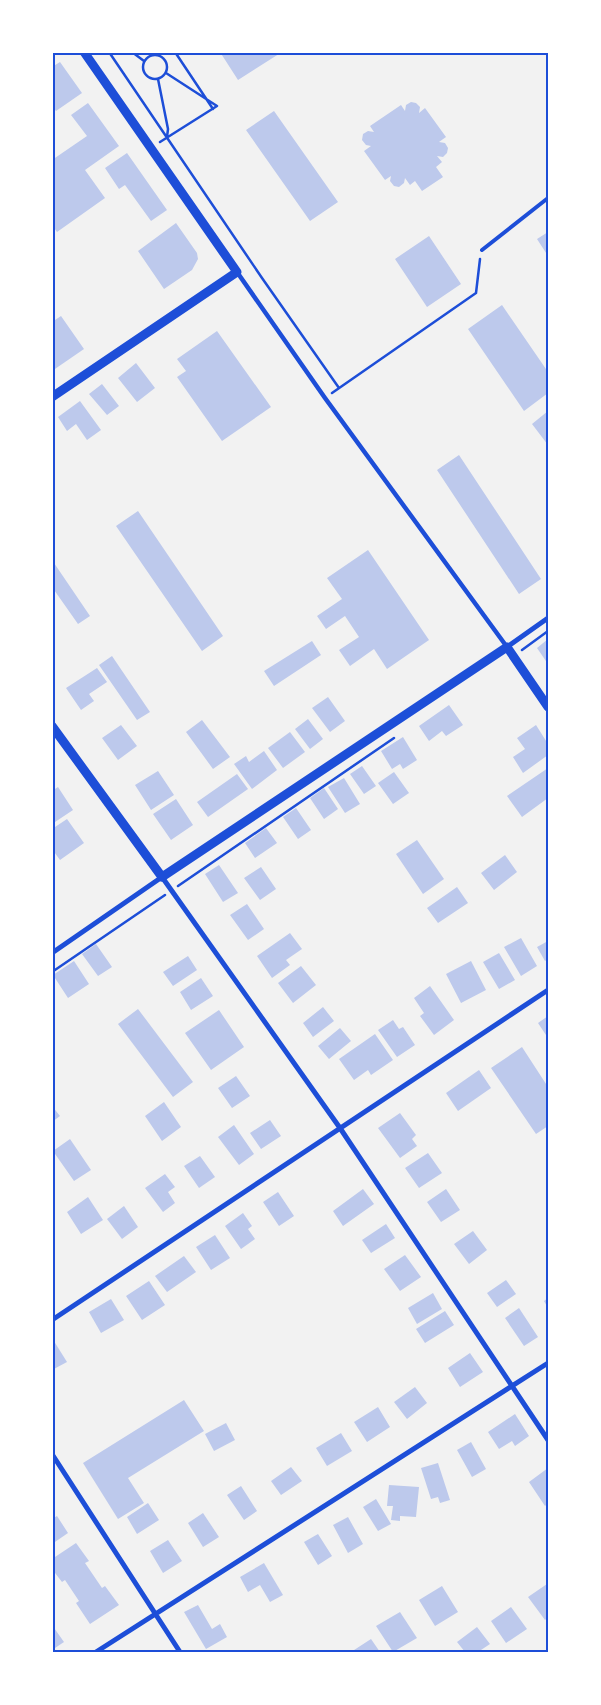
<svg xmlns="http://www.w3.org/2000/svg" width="601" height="1705" font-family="'Fira Sans',sans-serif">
<rect width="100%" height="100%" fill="#f2f2f2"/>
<path fill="#bdc9ec" d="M220 52H282L238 80Z
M60 62 82 93 56 111 52 106V67Z
M411 102 416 103 420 107 419 113 425 108 446 137 439 142 445 143 448 148 447 153 443 157 437 156 442 162 436 167 443 177 422 191 415 181 410 185 405 178 404 183 399 187 394 186 390 181 391 176 385 180 364 151 371 146 366 145 362 140 363 134 368 131 374 132 370 126 401 105 405 111 406 105Z
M88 103 119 146 85 170 105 198 57 232 52 225V160L87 136 71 115Z
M274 111 338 202 310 221 246 130Z
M127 153 167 210 151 221 125 185 119 189 105 168Z
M176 223 197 253 198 259 192 270 164 289 138 251Z
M548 232V256L537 239Z
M429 236 461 284 427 307 395 259Z
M502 305 548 372V393L524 411 468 329Z
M61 316 84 349 52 371V322Z
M217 331 271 407 222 441 177 377 186 371 177 359Z
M136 363 155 388 137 402 118 378Z
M102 384 119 406 107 415 89 394Z
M80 401 101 430 87 440 76 424 67 431 58 417Z
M548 411V445L532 424Z
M459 455 541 579 519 594 437 470Z
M138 511 223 636 202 651 116 526Z
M368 550 429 640 387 669 374 649 350 666 339 650 359 637 345 616 326 629 317 616 342 599 327 578Z
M52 560 90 616 78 624 52 587Z
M548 639V664L537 648Z
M312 641 321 655 274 686 264 671Z
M112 656 150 712 137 720 99 665Z
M97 668 107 682 89 694 94 701 81 710 66 688Z
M328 697 345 721 330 732 312 708Z
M449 705 463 725 446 736 442 731 429 741 419 726Z
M308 719 323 739 310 749 295 729Z
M202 720 230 757 213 769 186 732Z
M121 725 137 746 118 760 102 738Z
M536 725 548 744V755L523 773 513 757 525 749 517 738Z
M290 732 305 752 283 768 268 748Z
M403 737 417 760 403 769 400 764 392 769 381 751Z
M264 751 277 770 252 789 234 764 246 756 249 762Z
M362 766 376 786 364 794 350 774Z
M548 768V798L522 817 507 796Z
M158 771 174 795 151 810 135 785Z
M394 772 409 793 393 804 378 783Z
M237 774 248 789 208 817 197 802Z
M344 778 360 804 345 813 328 787Z
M58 787 73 810 52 824V791Z
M324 788 338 809 324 819 310 798Z
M176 799 193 825 171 840 153 814Z
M296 808 311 830 298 839 283 817Z
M67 819 84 843 60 860 52 849V829Z
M266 828 277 843 255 858 245 843Z
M417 840 444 879 423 894 396 854Z
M505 855 517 872 494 890 481 873Z
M219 865 238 893 223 902 205 874Z
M261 867 276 889 260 900 244 878Z
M457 887 468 903 438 923 427 908Z
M247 904 264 929 248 940 230 915Z
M290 933 302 949 286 960 290 965 272 978 257 956Z
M521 938 537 966 521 976 504 947Z
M548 941V959L545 961 537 947Z
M96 944 112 967 98 976 82 954Z
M499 953 515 980 499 989 483 962Z
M188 956 197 970 173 986 163 972Z
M74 961 89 984 68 998 53 975Z
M471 961 486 990 461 1003 446 974Z
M301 966 316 985 293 1003 278 983Z
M201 978 213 996 191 1010 180 992Z
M430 986 454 1020 434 1035 420 1016 424 1013 414 998Z
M323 1007 334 1021 313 1037 303 1023Z
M138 1009 193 1082 173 1097 118 1024Z
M219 1010 244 1047 211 1070 185 1033Z
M548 1016V1038L538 1023Z
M393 1020 399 1029 403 1027 415 1045 397 1057 378 1030Z
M340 1028 351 1041 329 1059 318 1046Z
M375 1034 393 1060 371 1075 368 1070 354 1080 339 1059Z
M522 1047 548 1087V1126L536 1134 491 1068Z
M479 1070 491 1088 458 1111 446 1093Z
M236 1076 250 1096 232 1108 218 1088Z
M164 1102 181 1127 162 1141 145 1116Z
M52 1106 60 1116 52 1122Z
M400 1113 416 1135 412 1139 417 1146 400 1158 378 1128Z
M270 1120 281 1136 261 1149 250 1133Z
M234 1125 254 1154 239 1165 218 1137Z
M70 1139 91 1170 74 1181 53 1151Z
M428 1153 442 1173 419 1188 405 1168Z
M200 1156 215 1177 199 1188 184 1166Z
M165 1174 175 1187 168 1192 175 1203 163 1212 145 1188Z
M363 1189 374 1204 343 1226 333 1211Z
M446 1189 460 1210 441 1222 427 1202Z
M278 1192 294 1216 279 1226 263 1202Z
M88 1197 103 1220 81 1234 67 1212Z
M124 1206 138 1227 122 1239 107 1219Z
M243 1213 252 1226 248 1229 255 1239 241 1249 225 1226Z
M386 1224 395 1238 371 1253 362 1240Z
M473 1231 487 1250 469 1264 454 1244Z
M215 1235 230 1258 211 1270 196 1247Z
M405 1255 421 1277 400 1291 384 1269Z
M184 1256 196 1272 167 1292 155 1276Z
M506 1280 516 1294 497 1307 487 1293Z
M149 1281 165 1305 142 1320 126 1296Z
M433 1293 442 1309 417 1324 408 1308Z
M548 1298V1308L544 1301Z
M111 1299 124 1320 101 1333 89 1312Z
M519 1308 538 1337 524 1346 505 1318Z
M445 1311 454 1325 425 1343 416 1329Z
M52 1338 67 1362 52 1370Z
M470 1353 483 1372 460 1387 448 1368Z
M415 1387 427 1403 407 1419 394 1402Z
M184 1400 204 1431 128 1478 144 1503 118 1519 83 1463Z
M378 1407 390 1427 367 1442 354 1422Z
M515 1414 529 1436 515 1446 512 1441 499 1449 488 1432Z
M226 1423 235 1440 214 1451 205 1434Z
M341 1433 352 1451 327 1466 316 1448Z
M471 1442 486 1469 472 1477 457 1450Z
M438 1463 450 1500 440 1503 438 1497 431 1499 421 1468Z
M291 1467 302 1481 281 1495 271 1481Z
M548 1468V1503L545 1506 529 1482Z
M389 1485 419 1487 416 1517 400 1516V1521L391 1520 393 1506H387Z
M241 1486 257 1511 244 1520 227 1495Z
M376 1499 391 1524 378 1531 363 1507Z
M148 1503 159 1520 137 1534 127 1517Z
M203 1513 219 1537 203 1547 188 1523Z
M57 1516 68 1533 52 1544V1519Z
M348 1517 363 1544 348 1553 333 1525Z
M318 1534 332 1556 318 1565 304 1542Z
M168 1540 182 1561 163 1573 150 1551Z
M76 1543 89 1561 85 1563 102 1588 105 1586 119 1605 90 1624 76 1603 79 1601 65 1580 62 1582 52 1569V1559Z
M264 1563 283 1595 270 1602 260 1585 248 1592 240 1577Z
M547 1584 548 1617 545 1620 528 1597Z
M442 1586 458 1612 435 1626 419 1600Z
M198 1605 212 1629 220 1624 227 1637 206 1649 184 1612Z
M511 1607 527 1629 506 1643 491 1621Z
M400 1612 417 1638 393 1652 376 1626Z
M52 1625 64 1642 52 1650Z
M477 1627 490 1644 478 1652H465L457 1642Z
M371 1639 380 1652H351Z"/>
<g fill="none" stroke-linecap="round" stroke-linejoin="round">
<path stroke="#1d4ed8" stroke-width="2.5" d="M109 52 262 278 339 388
M132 52 144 61
M175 52 213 109
M143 67a12 12 0 1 1 24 0a12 12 0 1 1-24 0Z
M158 79 168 129 167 137
M160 142 217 106 166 73
M332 393 476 293 480 259
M522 650 548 631
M178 886 394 738
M52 972 165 895"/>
<path stroke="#1d4ed8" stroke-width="4" d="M482 250 548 198"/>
<path stroke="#1d4ed8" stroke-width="4.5" d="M237 272 325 398 507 647"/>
<path stroke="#1d4ed8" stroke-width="5" d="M507 647 548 618
M52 953 162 877 340 1128 548 1440
M52 1320 548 990
M52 1454 180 1652
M96 1652 548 1363"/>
<path stroke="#1d4ed8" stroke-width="9" d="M52 397 237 272 84 52
M52 726 162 877 507 647 548 707"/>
</g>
<rect width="601" height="1705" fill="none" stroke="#ffffff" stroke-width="108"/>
<rect x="54" y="54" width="493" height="1597" fill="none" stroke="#1d4ed8" stroke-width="2"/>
</svg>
